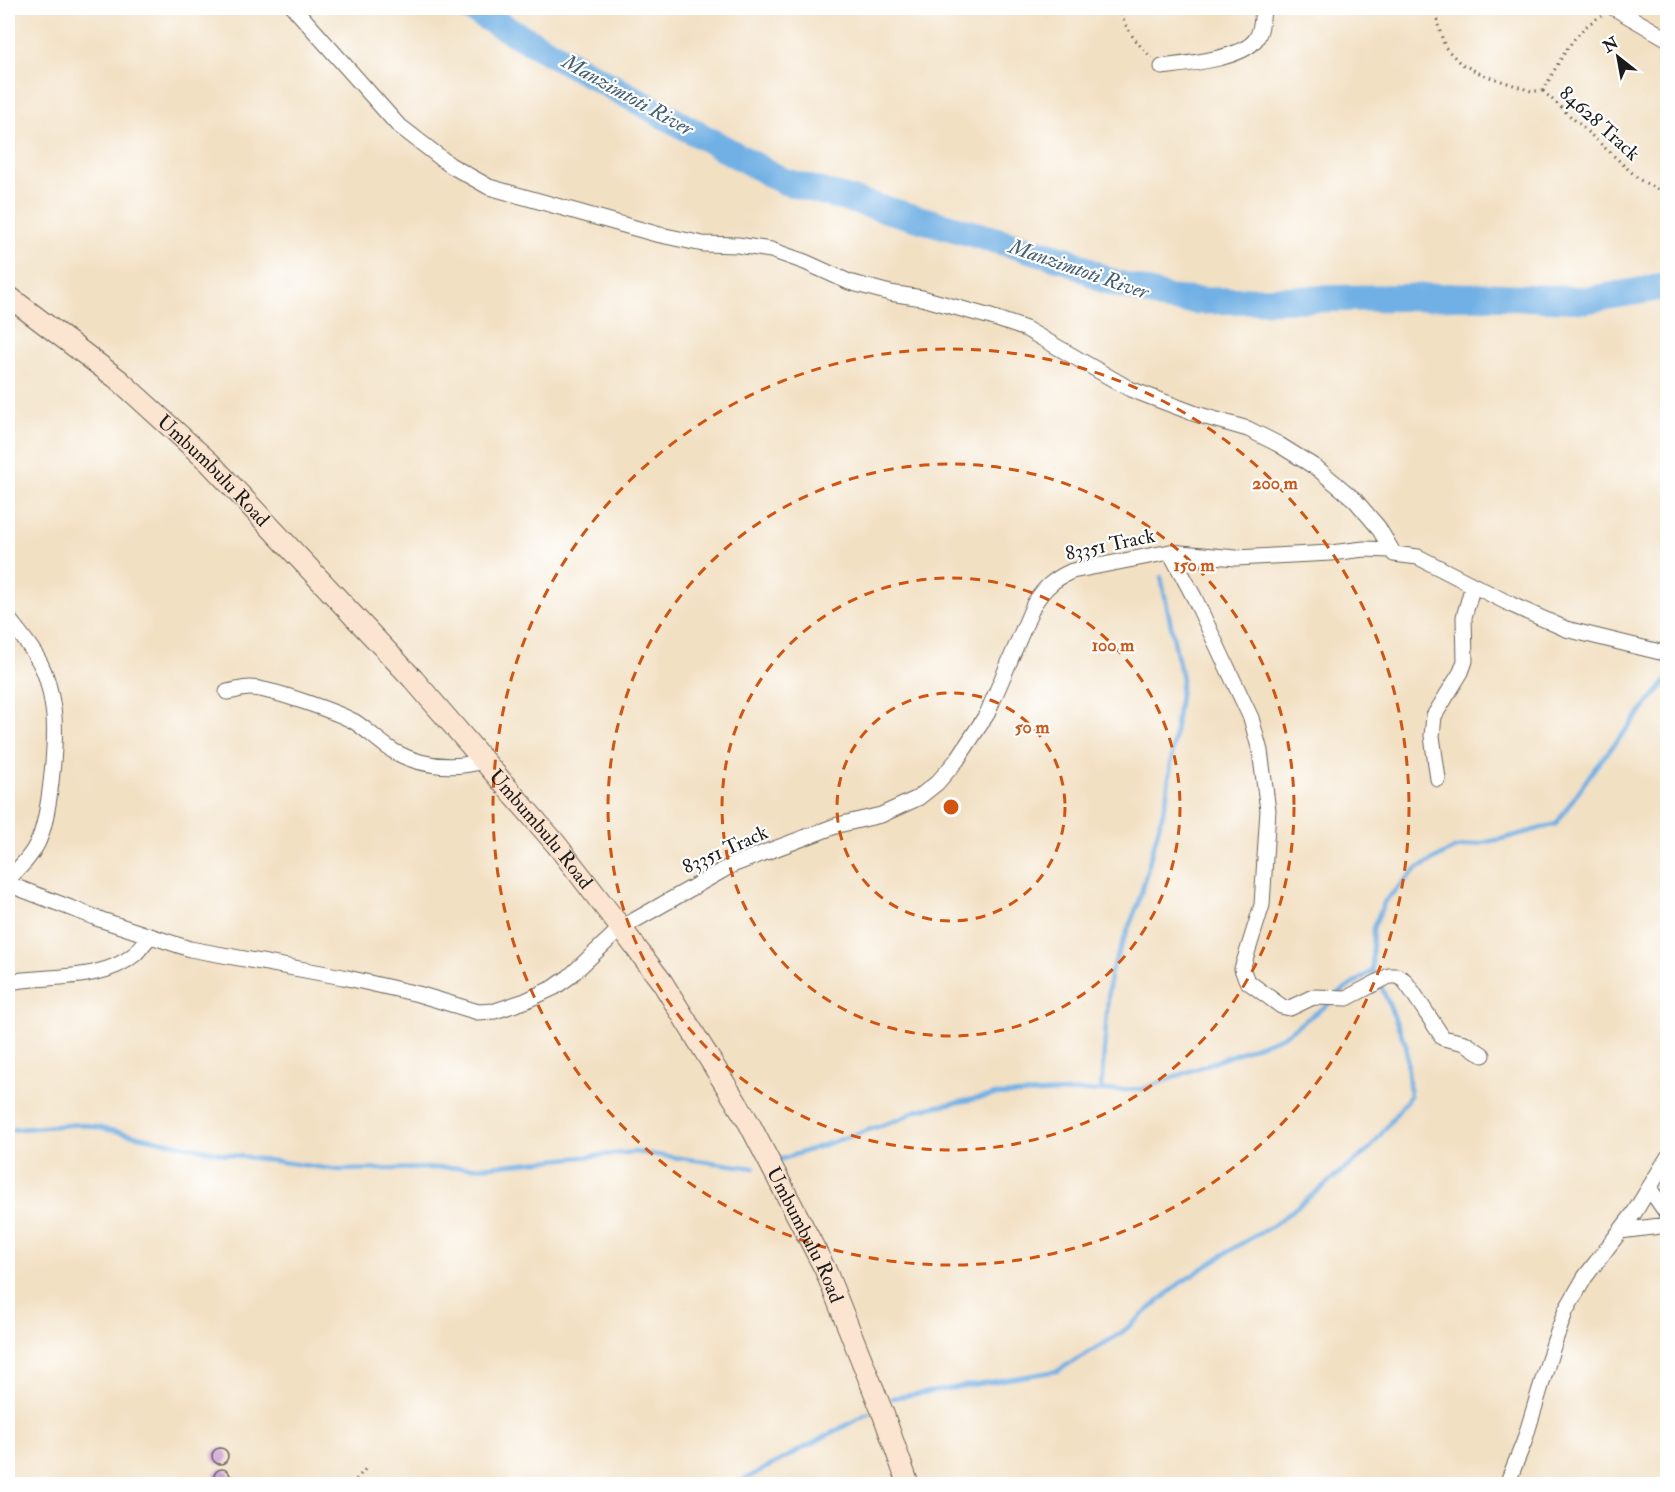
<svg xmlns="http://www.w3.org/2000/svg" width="1675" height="1492" font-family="'IM FELL Double Pica',serif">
<rect width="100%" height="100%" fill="#fff"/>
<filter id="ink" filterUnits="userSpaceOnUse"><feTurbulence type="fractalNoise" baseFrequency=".0167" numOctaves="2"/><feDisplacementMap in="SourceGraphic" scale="12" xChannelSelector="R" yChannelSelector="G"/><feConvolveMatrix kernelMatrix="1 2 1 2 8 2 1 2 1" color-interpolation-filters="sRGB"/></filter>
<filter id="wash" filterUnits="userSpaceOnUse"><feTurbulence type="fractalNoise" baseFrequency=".008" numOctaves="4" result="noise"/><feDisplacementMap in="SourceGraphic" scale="24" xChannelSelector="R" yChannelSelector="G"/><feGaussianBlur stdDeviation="1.35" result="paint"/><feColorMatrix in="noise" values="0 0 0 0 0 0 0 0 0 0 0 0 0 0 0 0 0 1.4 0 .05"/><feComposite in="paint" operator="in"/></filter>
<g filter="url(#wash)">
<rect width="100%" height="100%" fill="#f2e0c3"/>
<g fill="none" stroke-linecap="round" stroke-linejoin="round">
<path stroke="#71b0e4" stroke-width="4.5" d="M1338 994 1372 971 1373 928 1385 901 1415 870 1453 849 1506 838 1556 824 1594 769 1668 679
M1101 1090 1110 974 1138 904 1166 801 1182 679 1161 577
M8 1130 81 1124 225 1154 339 1170 480 1167 635 1152 754 1168
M779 1160 898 1120 918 1110 995 1095 1143 1089 1283 1036 1330 1003
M892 1398 1057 1371 1120 1334 1179 1284 1237 1246 1274 1225 1369 1150 1410 1096 1406 1045 1379 981 1372 971
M736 1484 869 1413"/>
<path stroke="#71b0e4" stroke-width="27" d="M469 8 783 181 1067 260 1105 280 1170 299 1202 301 1488 296 1587 300 1668 286"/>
</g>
<g id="blocks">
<path fill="#c38fcf" d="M212 1456a8 8 0 1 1 16 0a8 8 0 1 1-16 0Z
M214 1477a8 8 0 1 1 16 0a8 8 0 1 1-16 0Z"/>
</g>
</g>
<g filter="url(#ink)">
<use href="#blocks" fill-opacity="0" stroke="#676156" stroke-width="1.5"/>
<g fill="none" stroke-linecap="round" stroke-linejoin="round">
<defs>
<path id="minor" d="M294 8 397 124 450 165 489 187 656 234 703 244 738 245 771 250 805 262 849 282 890 293 922 298 991 317 1026 329 1130 389 1196 414 1248 429 1278 444 1318 469 1355 500 1378 527 1394 554
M1614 8 1668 39
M1162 67C1185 64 1243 59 1256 39 1262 30 1262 18 1263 8
M1170 552 1194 597 1251 718 1260 751 1268 810 1262 905 1242 969 1247 981 1281 1006 1290 1008 1313 997 1347 998 1389 976H1397L1404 980 1412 991 1443 1038 1465 1043 1483 1055
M8 618C19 633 34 649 42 667 49 681 52 700 54 716 56 745 50 819 37 844 30 858 19 869 8 879
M227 692C235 691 242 688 250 688 269 688 337 712 355 722 369 731 381 744 395 752 423 767 454 769 484 761
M1438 779 1432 736 1434 716 1461 672 1465 661 1464 617 1473 585
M8 884 102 920 190 949 343 977 418 994 478 1012 495 1011 525 1001 555 987 569 977 621 928 732 865 838 825 881 815 918 798 937 783 957 760 987 714 1034 604C1044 588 1054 579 1072 571L1170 552 1236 558 1331 553 1364 549 1391 550 1394 554 1418 557 1512 605 1566 629 1668 654
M8 982C48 975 102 982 135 954 140 949 145 942 150 936
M1649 1188 1668 1215
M1620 1231 1668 1225
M1507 1484 1524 1442 1554 1343 1566 1310 1585 1277 1634 1213 1668 1157"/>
<g id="secondary">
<path id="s1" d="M8 296 119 380 210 463 413 679 556 844 621 928 662 982 749 1123 825 1269 884 1416 908 1484"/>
</g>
</defs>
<use href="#minor" stroke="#676156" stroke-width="17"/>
<use href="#secondary" stroke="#676156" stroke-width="23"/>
<path stroke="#676156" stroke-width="3" stroke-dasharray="1.5 4.5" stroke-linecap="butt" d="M1120 8C1124 29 1137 43 1152 58
M1442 8 1437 22 1445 47 1460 63 1481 74 1531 91H1543
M1543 91 1640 180 1668 195
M1543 91C1558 64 1574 29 1602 16
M352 1484 368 1466"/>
<use href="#minor" stroke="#fff" stroke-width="15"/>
<use href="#secondary" stroke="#fce5d0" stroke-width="21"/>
</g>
</g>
<g fill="none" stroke="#d4530e" stroke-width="3" stroke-dasharray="10 8">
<circle cx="951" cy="807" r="114"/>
<circle cx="951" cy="807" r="229"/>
<circle cx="951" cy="807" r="343"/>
<circle cx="951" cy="807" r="458"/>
</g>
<g text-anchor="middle" stroke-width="4.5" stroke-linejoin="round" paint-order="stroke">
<g font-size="20" fill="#1c1c1c" stroke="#fff">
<text transform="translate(1600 123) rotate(42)" y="7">84628 Track</text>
<text dy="7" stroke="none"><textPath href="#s1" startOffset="270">Umbumbulu Road</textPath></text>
<text transform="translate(1110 544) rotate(-12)" y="7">83351 Track</text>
<text dy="7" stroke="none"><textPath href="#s1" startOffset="756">Umbumbulu Road</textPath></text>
<text transform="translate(725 849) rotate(-24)" y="7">83351 Track</text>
<text dy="7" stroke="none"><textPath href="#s1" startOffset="1242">Umbumbulu Road</textPath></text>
</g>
<g font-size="21" font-style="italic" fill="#425f76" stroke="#fff">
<text transform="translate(628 95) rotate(29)" y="7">Manzimtoti River</text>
<text transform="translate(1079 269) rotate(19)" y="7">Manzimtoti River</text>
</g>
</g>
<circle cx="951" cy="807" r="9" fill="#d4530e" stroke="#fff" stroke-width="3"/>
<g font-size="18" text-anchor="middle" font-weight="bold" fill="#d4530e" stroke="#fff" stroke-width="4.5" stroke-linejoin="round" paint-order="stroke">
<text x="1275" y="489">200 m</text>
<text x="1194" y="571">150 m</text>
<text x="1113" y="651">100 m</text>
<text x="1032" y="733">50 m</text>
</g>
<rect width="1675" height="1492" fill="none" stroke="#fff" stroke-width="30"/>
<g transform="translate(1618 57) rotate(329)" stroke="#ffffff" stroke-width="4.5" paint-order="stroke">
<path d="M0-4.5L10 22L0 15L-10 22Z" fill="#1c1c1c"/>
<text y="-9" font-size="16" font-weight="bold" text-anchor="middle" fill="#1c1c1c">N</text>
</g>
</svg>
